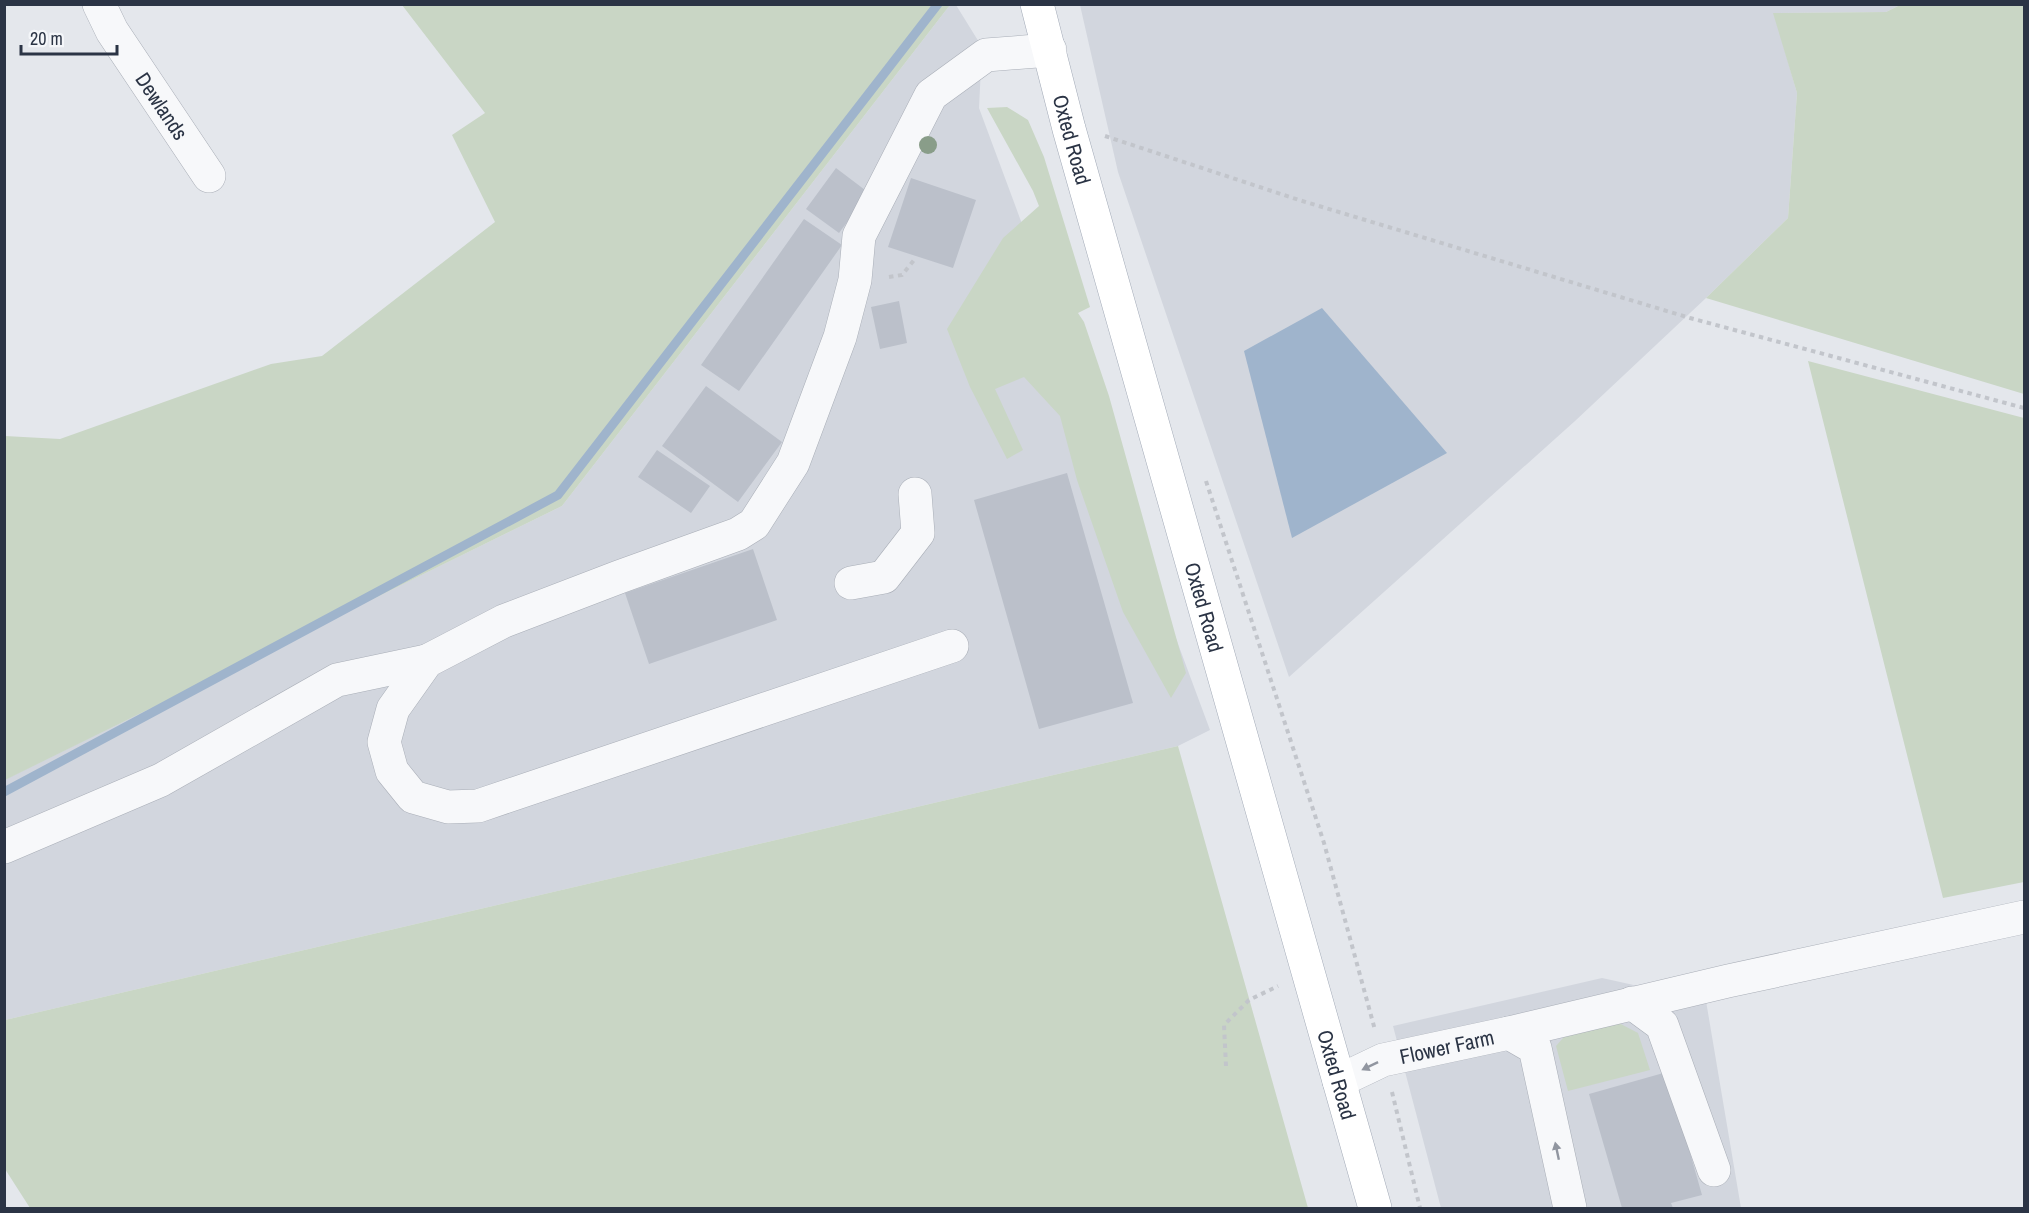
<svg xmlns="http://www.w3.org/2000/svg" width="2029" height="1213" viewBox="0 0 2029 1213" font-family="'Archivo Narrow',sans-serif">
<rect width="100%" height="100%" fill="#e4e7ec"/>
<!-- built -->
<path fill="#d2d6de" d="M 950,5 L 956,5 L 982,47 L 979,108 L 1210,730 L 1178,746 L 5,1020 L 4,780 L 562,506 Z
M 1080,5 L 1900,5 L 1886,12 L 1774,13 L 1797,93 L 1788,218 L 1706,298 L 1575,421 L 1289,677 L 1118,172 Z
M 1602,978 L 1706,1001 L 1741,1208 L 1441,1208 L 1393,1026 Z"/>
<!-- green -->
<path fill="#c9d6c5" d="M 1902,4 L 2024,5 L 2024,394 L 1706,298 L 1788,218 L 1797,93 L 1773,13 L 1886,12 Z
M 402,5 L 950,5 L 562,506 L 5,780 L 5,436 L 60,439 L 271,364 L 322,356 L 495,222 L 452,135 L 485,113 Z
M 1007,107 L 1028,120 L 1044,157 L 1090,307 L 1078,313 L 1084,322 L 1109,396 L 1186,673 L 1171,698 L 1123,612 L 1077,480 L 1060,416 L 1024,377 L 995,389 L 1023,450 L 1007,459 L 970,387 L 947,329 L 1003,238 L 1039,206 L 1033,191 L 987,108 Z
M 1808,361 L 2024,418 L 2024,882 L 1943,898 Z
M 1178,746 L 1308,1208 L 30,1208 L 5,1169 L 5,1020 Z
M 1615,1021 L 1638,1033 L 1650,1070 L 1568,1091 L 1556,1046 L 1577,1022 Z"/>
<!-- water -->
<path fill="#9fb4cc" d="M 1322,308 L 1447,453 L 1292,538 L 1244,351 Z"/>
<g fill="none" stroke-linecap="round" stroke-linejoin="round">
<!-- stream -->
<path stroke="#9fb4cc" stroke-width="9" d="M 4,792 L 558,495 L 938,4"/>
</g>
<!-- building -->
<path fill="#bbc0ca" d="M 836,168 L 869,193 L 839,233 L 806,209 Z
M 911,178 L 976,200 L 953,268 L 888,247 Z
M 804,219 L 842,245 L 739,391 L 701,365 Z
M 899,301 L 907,343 L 880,349 L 871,307 Z
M 706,386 L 782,442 L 738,502 L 662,446 Z
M 657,450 L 710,486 L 691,513 L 638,477 Z
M 1067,473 L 1133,703 L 1039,729 L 974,500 Z
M 753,549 L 777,620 L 649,664 L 625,593 Z
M 1667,1072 L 1702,1195 L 1671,1203 L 1673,1208 L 1622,1208 L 1589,1094 Z"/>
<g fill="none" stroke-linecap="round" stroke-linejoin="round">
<!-- minor casing -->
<g stroke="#a9aeb7" stroke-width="34">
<g id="minor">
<path id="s1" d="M 99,4 L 112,31 L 209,176"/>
<path d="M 851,583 L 884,577 L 918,533 L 915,494"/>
<path d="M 952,646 L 478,806 L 448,807 L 413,797 L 392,771 L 384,742 L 393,709 L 427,661 L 504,621 L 619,577 L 738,534 L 754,524 L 793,463 L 840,337 L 855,280 L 859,236 L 931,95 L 986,55 L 1050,50"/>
<path d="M 4,847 L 161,780 L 337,680 L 427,661"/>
<path d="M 1632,1003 L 1662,1025 L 1714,1170"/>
<path d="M 1509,1033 L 1728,981 L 2024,917"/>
<path id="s2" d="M 1339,1081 L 1383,1060 L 1509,1033 L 1535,1048 L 1570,1208"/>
</g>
</g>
<!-- major casing -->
<g stroke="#a3abb8" stroke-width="34">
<g id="major">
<path id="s3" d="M 1037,4 L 1069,129 L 1375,1208"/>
</g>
</g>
<!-- path -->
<path stroke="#c2c5cb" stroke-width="4" stroke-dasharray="4.5 4.5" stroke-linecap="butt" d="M 1105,136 L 1299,200 L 1690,318 L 2024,408
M 889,277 L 902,275 L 914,260
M 1206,481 L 1324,843 L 1375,1030
M 1226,1066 L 1224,1025 L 1249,1000 L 1278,986
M 1392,1092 L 1420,1208"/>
<!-- minor -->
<use href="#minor" stroke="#f7f8fa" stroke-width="33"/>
<!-- major -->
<use href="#major" stroke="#fff" stroke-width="33"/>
</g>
<!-- trees -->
<circle fill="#899d89" cx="928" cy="145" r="9"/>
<!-- one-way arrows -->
<defs><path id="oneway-solid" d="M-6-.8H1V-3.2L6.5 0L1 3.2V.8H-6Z" transform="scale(1.5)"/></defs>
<g fill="#9196a0">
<use href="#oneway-solid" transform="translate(1370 1066) rotate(154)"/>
<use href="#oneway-solid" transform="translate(1557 1151) rotate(-102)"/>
</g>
<g text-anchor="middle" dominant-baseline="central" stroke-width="4.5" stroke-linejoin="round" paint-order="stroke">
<!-- street labels -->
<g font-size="21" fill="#2b3445" stroke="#f4f6f9">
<text stroke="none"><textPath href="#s1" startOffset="120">Dewlands</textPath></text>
<text stroke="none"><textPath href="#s3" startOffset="140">Oxted Road</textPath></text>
<text stroke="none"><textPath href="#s3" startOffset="626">Oxted Road</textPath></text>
<text stroke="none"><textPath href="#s2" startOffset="114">Flower Farm</textPath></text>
<text stroke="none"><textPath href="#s3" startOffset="1112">Oxted Road</textPath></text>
</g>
</g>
<!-- border -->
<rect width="2029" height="1213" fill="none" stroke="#2b3445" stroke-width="12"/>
<!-- scale -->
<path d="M21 45v9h96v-9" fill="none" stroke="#2b3445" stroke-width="3"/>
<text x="30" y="45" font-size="18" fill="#2b3445" stroke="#f4f6f9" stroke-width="4.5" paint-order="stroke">20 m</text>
</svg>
